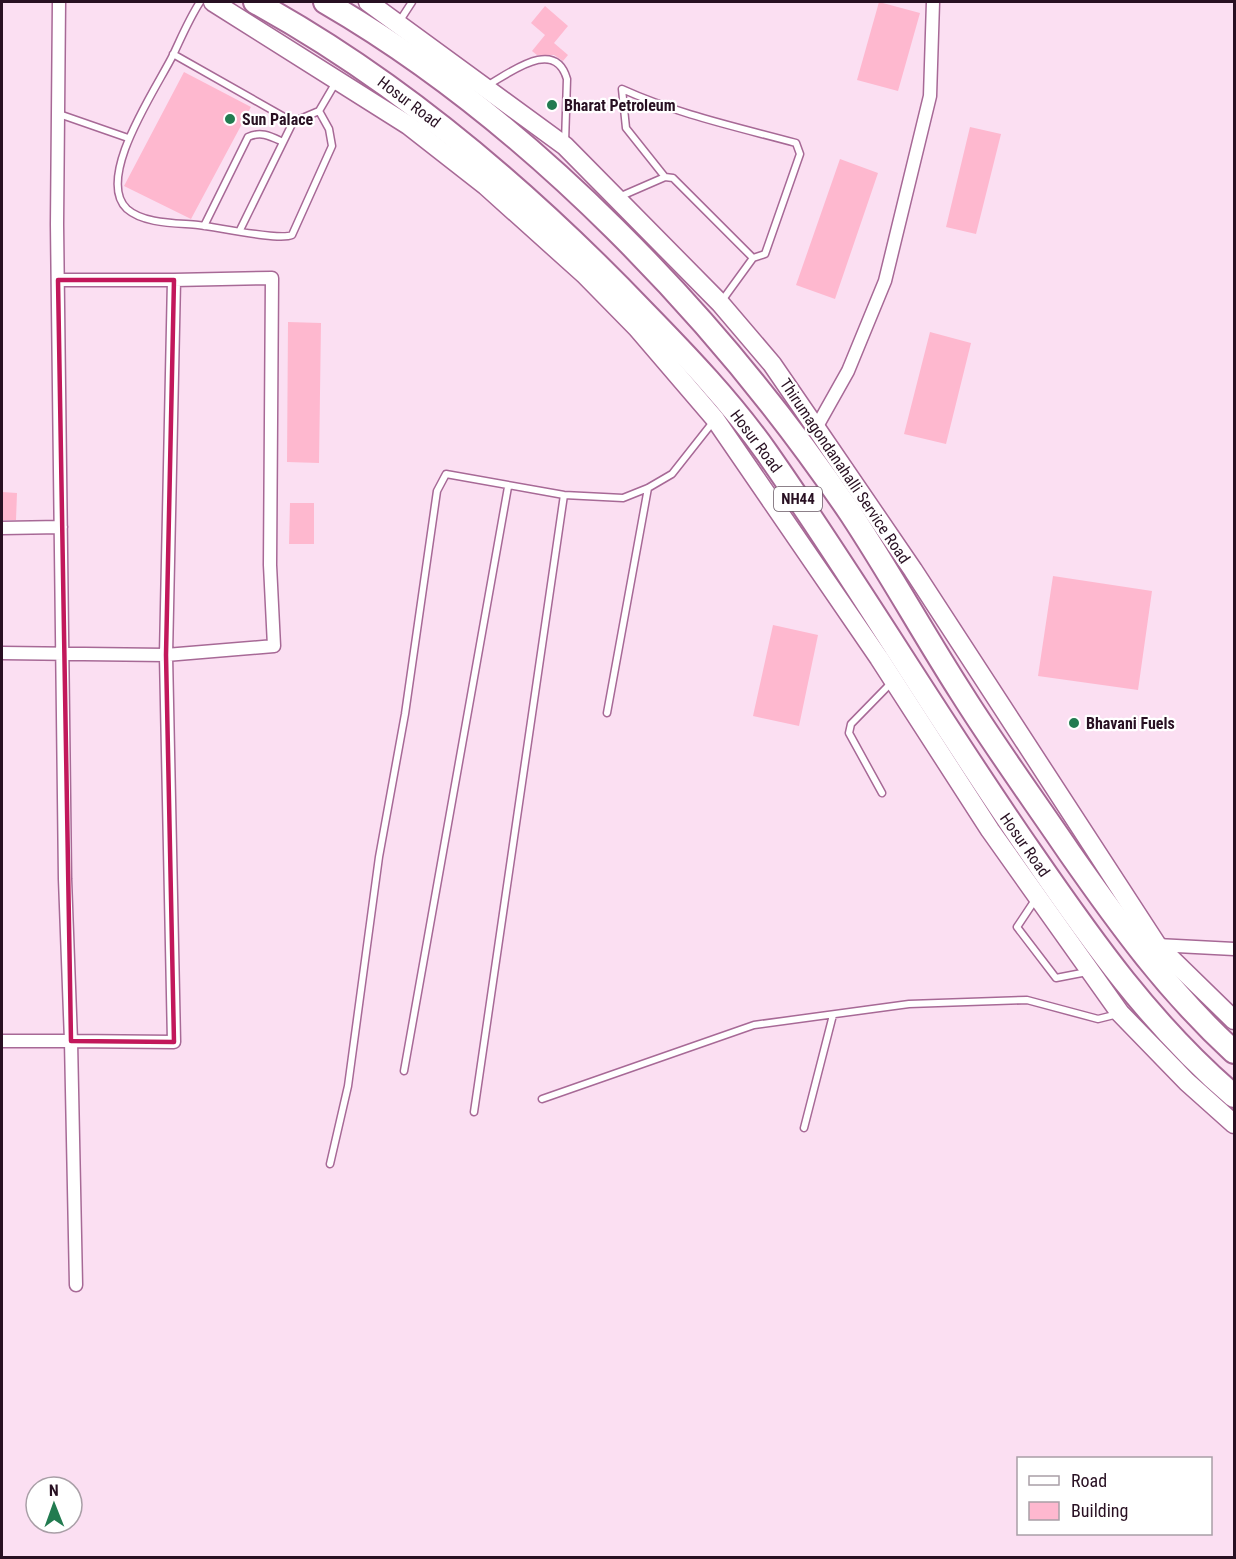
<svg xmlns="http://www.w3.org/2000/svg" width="1236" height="1559" viewBox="0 0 1236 1559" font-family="'Roboto Condensed',sans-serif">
<rect width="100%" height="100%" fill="#fbdff2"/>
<!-- building -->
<path fill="#feb8cf" d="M 879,2 L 920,13 L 898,91 L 857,80 Z
M 545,6 L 568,26 L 554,43 L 568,55 L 563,61 L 554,55 L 537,55 L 532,51 L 545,35 L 531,23 Z
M 184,72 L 251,107 L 191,219 L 124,186 Z
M 970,127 L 1001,134 L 976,234 L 946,227 Z
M 840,159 L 878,173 L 835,299 L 796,285 Z
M 288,322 L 321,323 L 319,463 L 287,462 Z
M 930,332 L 971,343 L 946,444 L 904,434 Z
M 2,492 L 17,493 L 16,520 L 2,520 Z
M 290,503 L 314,503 L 314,544 L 289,544 Z
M 1053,576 L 1152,591 L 1138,690 L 1038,676 Z
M 773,625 L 818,635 L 799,726 L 753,716 Z"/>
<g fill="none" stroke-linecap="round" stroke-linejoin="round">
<!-- lane casing -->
<g stroke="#a76996" stroke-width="9">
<path id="lane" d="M 200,2 C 189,19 182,36 173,55 C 158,86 94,178 127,209 C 144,224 177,223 198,225 C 217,227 279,241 292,235 L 332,146 L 329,129 L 319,111
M 399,22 L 412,2
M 173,54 L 293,122
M 488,85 C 510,73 555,37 567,79 L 565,143
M 59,114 L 128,138
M 665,177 L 626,128 L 622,89 C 677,114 737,127 796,143 L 800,154 L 765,254 L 753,258 L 721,302
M 619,197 L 665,177 L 673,178 L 753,258
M 204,226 L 248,137 C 261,131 270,136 283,142
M 240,230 L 293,122 L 319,111 L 336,82
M 607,713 L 648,488
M 882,793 L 849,733 L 851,724 L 893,681
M 1035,900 L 1017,927 L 1056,978 L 1087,972
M 404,1071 L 508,487
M 542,1099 L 754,1025 L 909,1004 L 1027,1000 L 1098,1019 L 1118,1014
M 474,1112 L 564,495
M 804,1128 L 833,1015
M 330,1164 L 348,1086 L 379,857 L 405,714 L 437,491 L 446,474 L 564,495 L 623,498 L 648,488 L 672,474 L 713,422"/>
</g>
<!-- street casing -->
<g stroke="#a76996" stroke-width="15">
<path id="street" d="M 816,428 L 848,371 L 885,281 L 930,96 L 933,2
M 2,528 L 61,527
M 2,653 L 166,655 L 174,280 L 58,280
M 1157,945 L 1234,949
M 2,1041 L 71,1041 L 65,879 L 57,224 L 59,2
M 76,1285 L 71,1041 L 174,1042 L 166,655 L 274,646 L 270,565 L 272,278 L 174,280"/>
</g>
<!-- secondary casing -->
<g stroke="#a76996" stroke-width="21">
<path id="secondary" d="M 213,2 L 408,125 L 486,186 L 584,274 L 637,328 L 715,419 L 879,658 L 990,830 L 1120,1013 L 1187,1082 L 1234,1124
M 368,2 L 565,146 L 720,303 L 772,364 L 816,428 L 913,570 L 1157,945 L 1234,1020"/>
</g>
<!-- highway casing -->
<g stroke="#a76996" stroke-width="26">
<path id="highway" d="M 255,2 C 401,82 529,192 644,312 C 687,356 731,402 767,453 C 858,583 939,720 1030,851 C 1092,941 1151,1025 1234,1096
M 325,2 C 530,121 719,319 851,514 C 890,573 924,635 962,694 C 996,748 1033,799 1069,852 C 1120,925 1168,991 1234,1052"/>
</g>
<!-- lane -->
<use href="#lane" stroke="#fff" stroke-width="6"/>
<!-- street -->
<use href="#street" stroke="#fff" stroke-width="12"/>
<!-- secondary -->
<use href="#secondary" stroke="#fff" stroke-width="18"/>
<!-- highway -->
<use href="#highway" stroke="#fff" stroke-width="22"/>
</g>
<!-- marked area -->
<path fill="none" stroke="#c2185b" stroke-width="4.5" stroke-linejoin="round" d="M 58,280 L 174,280 L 166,655 L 174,1042 L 71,1041 Z"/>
<!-- markers -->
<g fill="#227b50" stroke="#fff" stroke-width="2">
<circle cx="552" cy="105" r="6"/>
<circle cx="230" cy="119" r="6"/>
<circle cx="1074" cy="723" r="6"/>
</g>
<g text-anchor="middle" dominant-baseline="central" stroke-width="4.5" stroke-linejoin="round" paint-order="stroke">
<!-- shield labels -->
<rect fill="#fff" stroke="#685864" stroke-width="1.5" x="774" y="487" width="48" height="24" rx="4.5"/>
<g font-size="15" font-weight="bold" fill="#281022">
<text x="798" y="499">NH44</text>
</g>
<!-- street labels -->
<g font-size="16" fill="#281022" stroke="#fff">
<text transform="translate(409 102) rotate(37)">Hosur Road</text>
<text transform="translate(756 441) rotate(53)">Hosur Road</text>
<text transform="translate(845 471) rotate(56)">Thirumagondanahalli Service Road</text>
<text transform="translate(1025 845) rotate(55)">Hosur Road</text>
</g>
<!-- poi labels -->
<g font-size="16" font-weight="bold" fill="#281022" stroke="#fff" text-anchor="start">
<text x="564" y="105">Bharat Petroleum</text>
<text x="242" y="119">Sun Palace</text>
<text x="1086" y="723">Bhavani Fuels</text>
</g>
</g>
<!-- border -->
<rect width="1236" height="1559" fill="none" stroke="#281022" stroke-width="6"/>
<!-- legend -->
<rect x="1017" y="1457" width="195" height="78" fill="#ffffff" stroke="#a99fa7" stroke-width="1.5"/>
<rect x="1029" y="1476" width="30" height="9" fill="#ffffff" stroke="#a99fa7" stroke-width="1.5"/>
<text x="1071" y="1487" font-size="18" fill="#281022">Road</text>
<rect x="1029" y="1502" width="30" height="18" fill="#feb8cf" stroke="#a99fa7" stroke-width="1.5"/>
<text x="1071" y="1517" font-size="18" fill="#281022">Building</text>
<!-- north arrow -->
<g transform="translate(54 1505) rotate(359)"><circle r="28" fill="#ffffff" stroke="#a99fa7" stroke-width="1.5"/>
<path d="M0-4.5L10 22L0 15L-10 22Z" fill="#227b50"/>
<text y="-9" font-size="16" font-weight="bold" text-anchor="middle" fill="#281022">N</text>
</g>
</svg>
